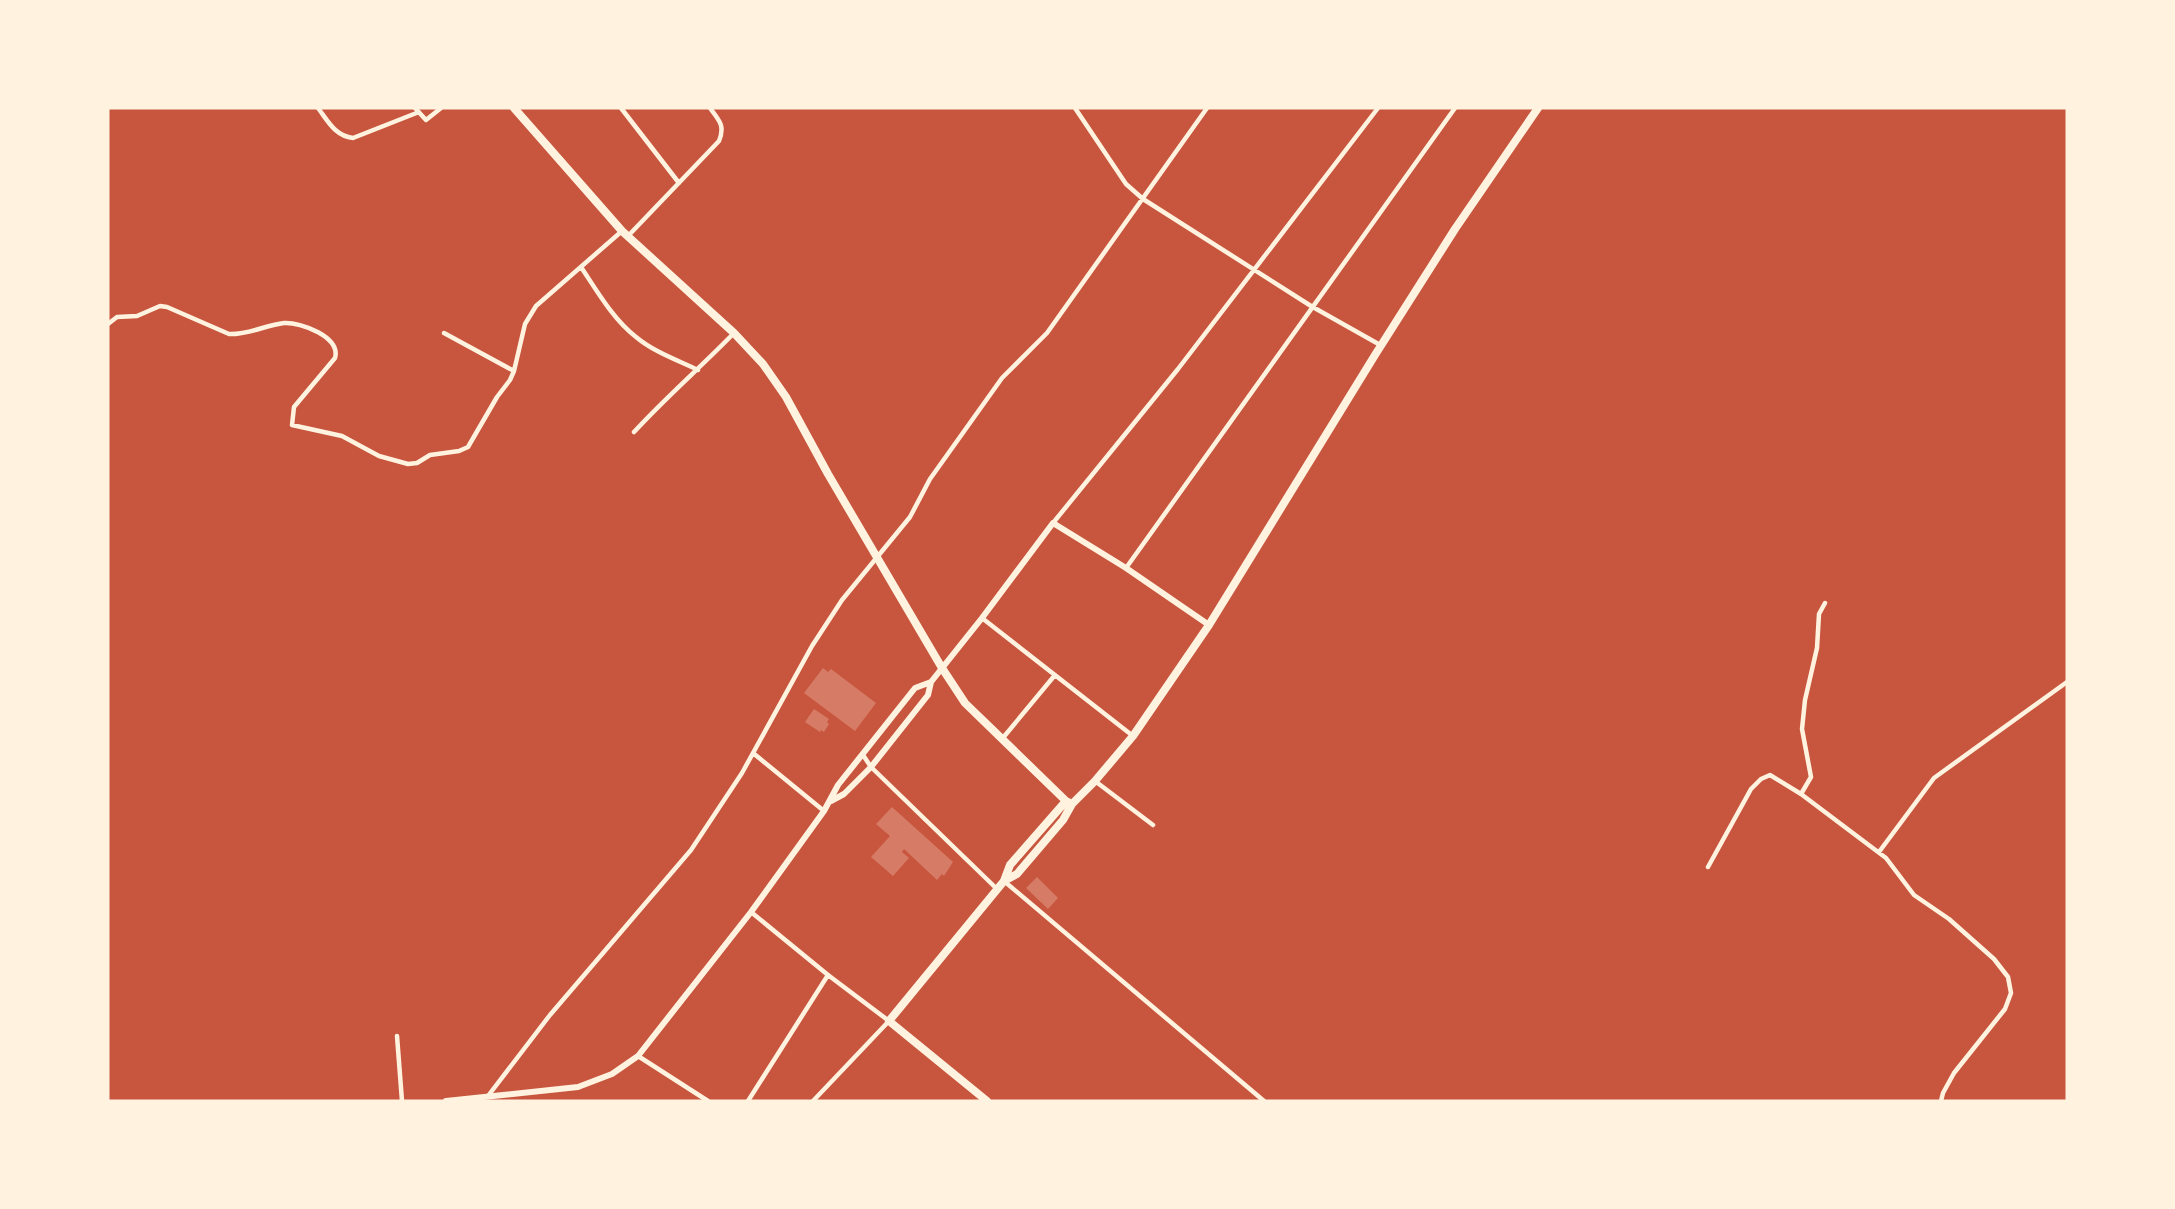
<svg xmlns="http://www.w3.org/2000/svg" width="2175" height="1209" viewBox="0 0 2175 1209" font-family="Barlow,sans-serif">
<rect width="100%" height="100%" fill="#c8553d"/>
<!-- building -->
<path fill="#d67c66" d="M 823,668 L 828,672 L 831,669 L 876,703 L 855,731 L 804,693 Z
M 814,709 L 829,719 L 827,722 L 829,724 L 824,732 L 821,730 L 820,732 L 805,722 Z
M 892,807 L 953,862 L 944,876 L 942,874 L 937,880 L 904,849 L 902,852 L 909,858 L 893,876 L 871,857 L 890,836 L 876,824 Z
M 1037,877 L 1058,898 L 1048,909 L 1026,888 Z"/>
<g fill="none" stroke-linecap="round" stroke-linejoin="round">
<!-- minor -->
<path stroke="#fff3e0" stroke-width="4.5" d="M 318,108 C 328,121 335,136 353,138 L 419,112
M 415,108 L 426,120 L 441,108
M 621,108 L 679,183
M 1075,108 L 1126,184 L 1143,199 L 1311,306 L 1382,346
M 628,236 L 719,141 C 725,126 720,121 710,108
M 581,267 C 597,291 613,319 636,337 C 654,352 677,360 698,370
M 108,324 L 117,317 L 137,316 L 160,306 L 167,307 L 229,334 C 248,335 266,325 284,323 C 301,322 341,337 335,358 L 294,407 L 292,425 L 342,436 L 379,456 L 408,464 L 417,463 L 430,455 L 459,451 L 468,447 L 497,397 L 510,380 L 514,371 L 525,324 L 536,306 L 622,231
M 444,333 L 514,371
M 634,432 C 666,397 701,367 734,333
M 1053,523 L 1178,369 L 1378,108
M 1126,568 L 1455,108
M 982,618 L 1133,736
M 1002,739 L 1055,675
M 753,753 L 824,811
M 863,755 L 871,767 L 997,889
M 1095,781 L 1153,825
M 1801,794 L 1811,777 L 1802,729 L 1805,700 L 1817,648 L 1819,614 L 1825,603
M 1879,852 L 1934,778 L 2067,682
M 1708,867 L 1751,789 L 1761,779 L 1770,775 L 1801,794 L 1886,858 L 1914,895 L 1949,919 L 1994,959 L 2008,977 L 2011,993 L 2005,1009 L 1954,1073 L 1943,1093 L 1941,1101
M 1004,881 L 1264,1101
M 751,912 L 828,975 L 889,1021 L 813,1101
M 397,1036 L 402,1101
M 638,1056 L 708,1101
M 488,1096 L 550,1015 L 691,850 L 742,773 L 812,646 L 842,600 L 910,517 L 930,479 L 1002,378 L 1047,333 L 1207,108
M 748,1101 L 828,975"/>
<!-- tertiary -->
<path stroke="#fff3e0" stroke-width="6" d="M 831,801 L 844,794 L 871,767 L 928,695 L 931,682 L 982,618 L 1053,523 L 1126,568 L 1209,625
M 446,1101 L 578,1087 L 612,1074 L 638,1056 L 751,912 L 824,811 L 838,785 L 915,688 L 931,682"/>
<!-- primary -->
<path stroke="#fff3e0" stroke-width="8" d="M 514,108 L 622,231 L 734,333 L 763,364 L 786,397 L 828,474 L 942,668 L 965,703 L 1066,801 L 1072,804
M 1004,881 L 1017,874 L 1063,820 L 1072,804 L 1095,781 L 1133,736 L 1209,625 L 1375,355 L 1455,229 L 1538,108
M 987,1101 L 889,1021 L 1004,881 L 1010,865 L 1066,801"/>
</g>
<!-- border -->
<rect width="2175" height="1209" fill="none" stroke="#fff3e0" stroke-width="219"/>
</svg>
